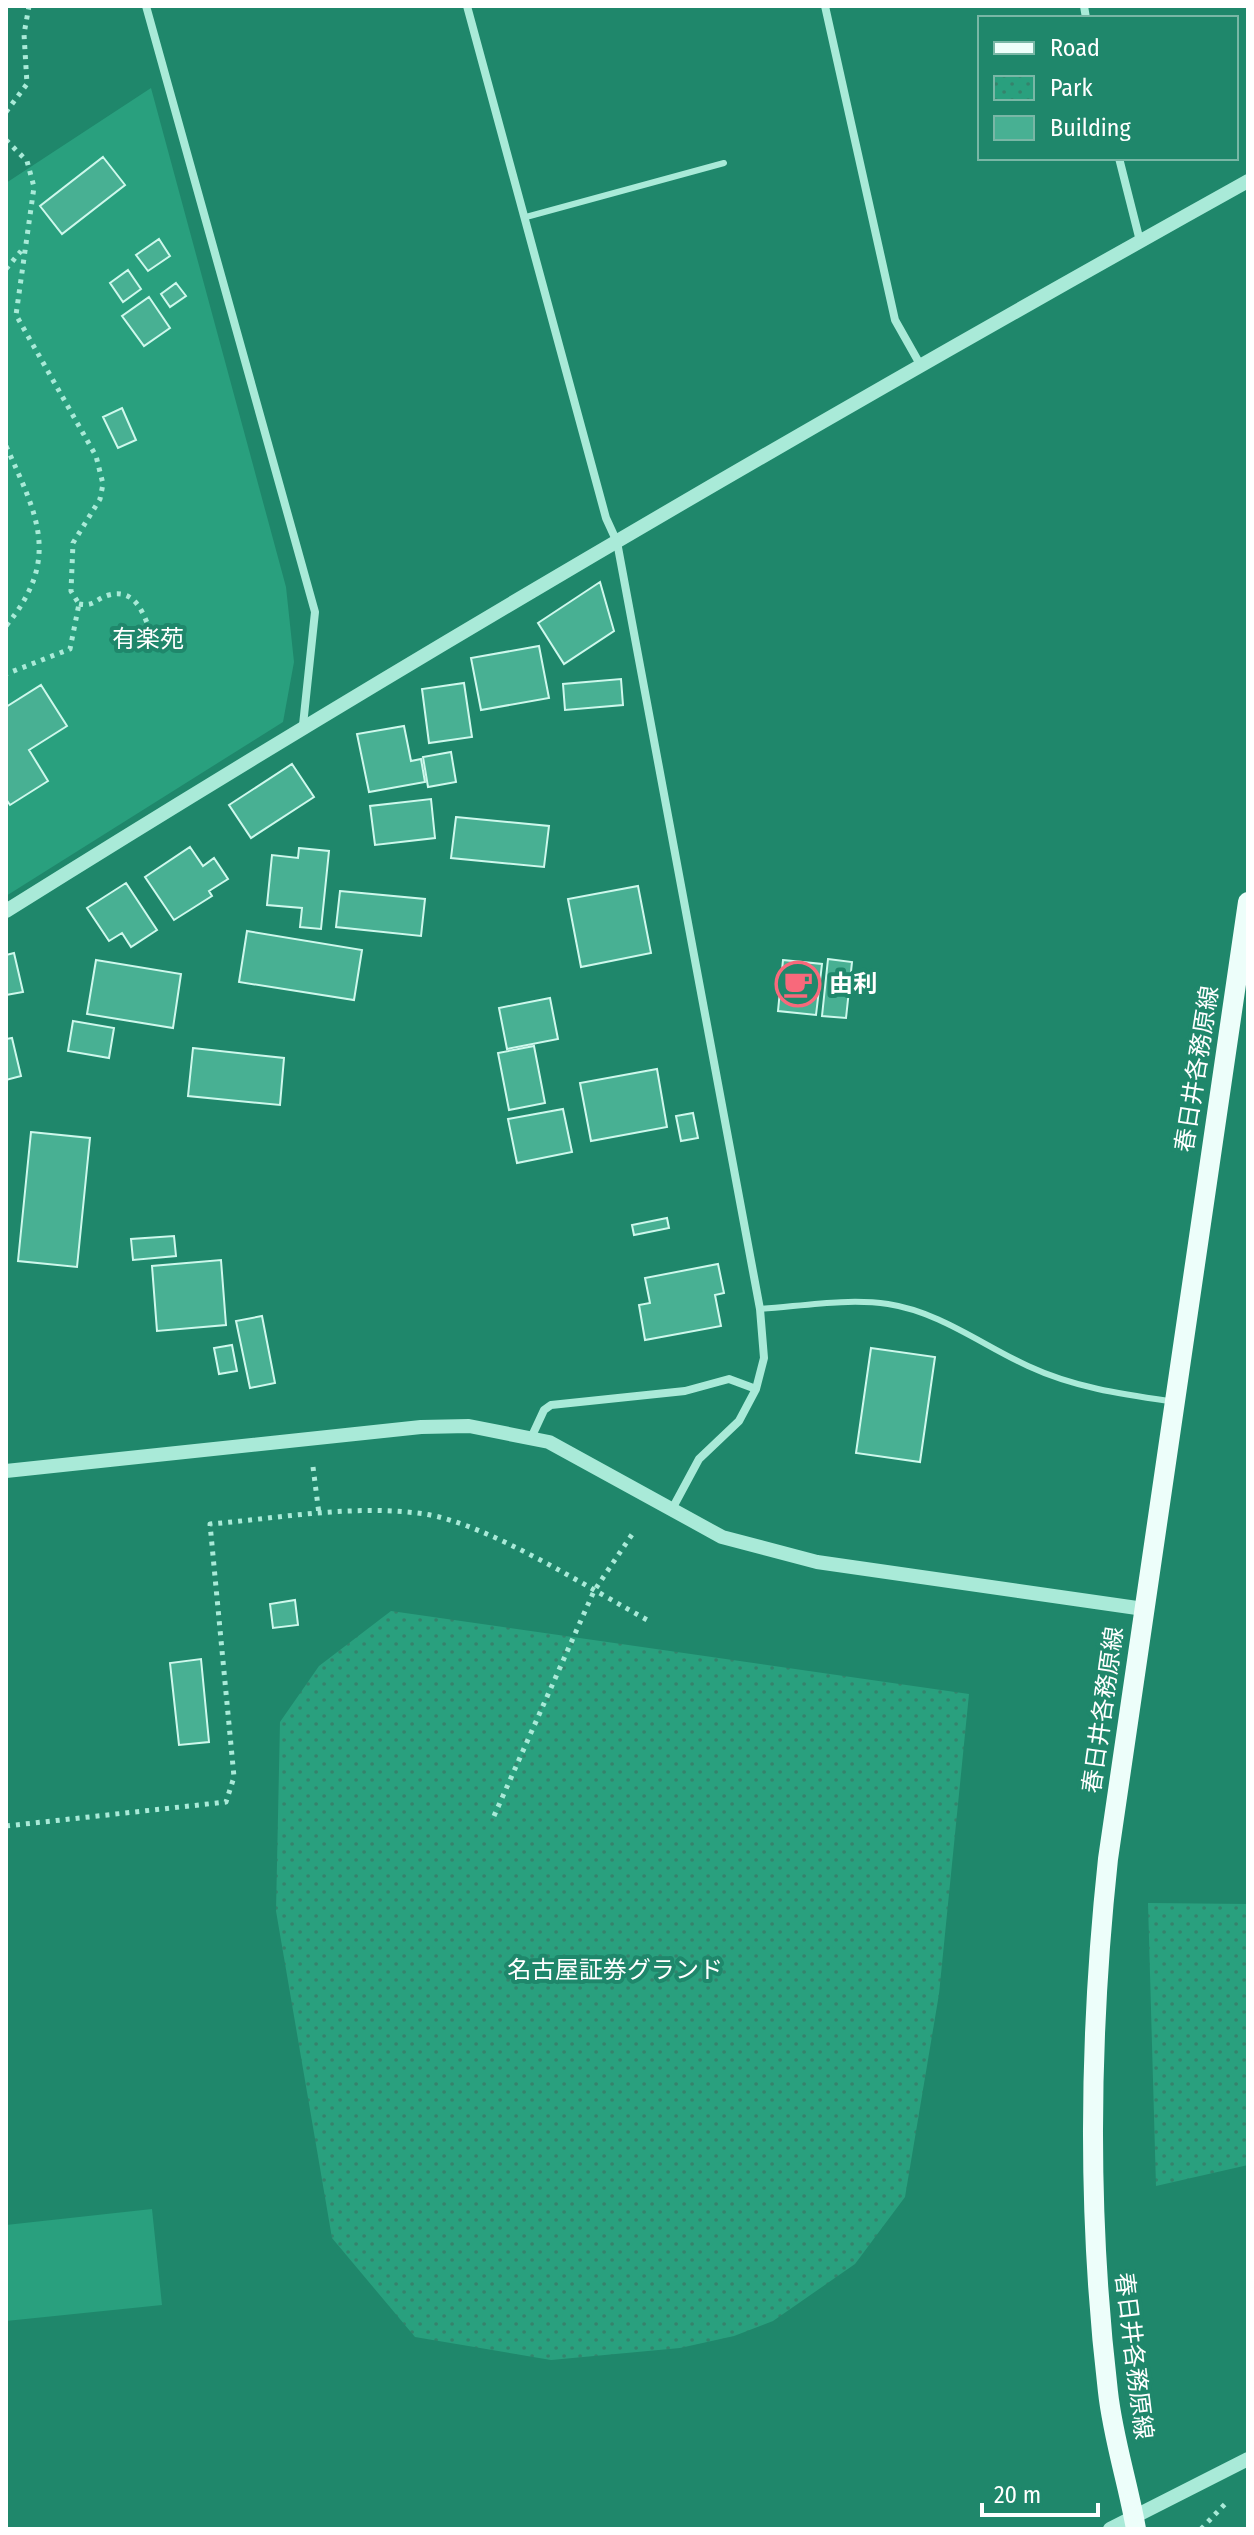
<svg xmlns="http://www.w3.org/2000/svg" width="1254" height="2535" viewBox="0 0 1254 2535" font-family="'Fira Sans Condensed','Noto Sans JP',sans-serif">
<defs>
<pattern id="park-dots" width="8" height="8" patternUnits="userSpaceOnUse" patternTransform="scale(2)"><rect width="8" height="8" fill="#29a07e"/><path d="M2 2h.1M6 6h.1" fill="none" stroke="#35836c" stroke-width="1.8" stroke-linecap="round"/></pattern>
</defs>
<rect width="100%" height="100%" fill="#1f876b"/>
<!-- park -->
<path fill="url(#park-dots)" d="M 391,1611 L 969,1694 L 939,1994 L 905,2197 L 855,2264 L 773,2321 L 734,2336 L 680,2348 L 551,2360 L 415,2337 L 332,2238 L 276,1911 L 280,1722 L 319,1666 Z
M 1148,1903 L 1248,1904 L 1248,2165 L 1156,2186 Z"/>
<!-- garden -->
<path fill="#29a07e" d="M 151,88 L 286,587 L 294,662 L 283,722 L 6,896 L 6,183 Z
M 152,2209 L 162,2305 L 6,2321 L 6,2225 Z"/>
<!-- building -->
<path fill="#48b093" stroke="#cef8ec" stroke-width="2" d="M 103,157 L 125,185 L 62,234 L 40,206 Z
M 159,239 L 170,256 L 148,271 L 136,255 Z
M 128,270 L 141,289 L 123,302 L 110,283 Z
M 176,283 L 186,296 L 170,307 L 161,294 Z
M 149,297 L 170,328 L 144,346 L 122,316 Z
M 122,408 L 136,440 L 118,448 L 103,417 Z
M 600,582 L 614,631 L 564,664 L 538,623 Z
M 539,646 L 549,698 L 481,710 L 471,658 Z
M 621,679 L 623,705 L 565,710 L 563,684 Z
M 464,683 L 472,737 L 429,743 L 422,689 Z
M 41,685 L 67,726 L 29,750 L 48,781 L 10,805 L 6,799 L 6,707 Z
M 404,726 L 411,761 L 421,759 L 425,782 L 369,792 L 357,734 Z
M 451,752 L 456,782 L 428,787 L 423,757 Z
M 292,764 L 314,797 L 251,838 L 229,805 Z
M 431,799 L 435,838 L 375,845 L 370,806 Z
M 456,817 L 549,826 L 544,867 L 451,858 Z
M 190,847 L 203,866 L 214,858 L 228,879 L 209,891 L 212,896 L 174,920 L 145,877 Z
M 299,848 L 329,851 L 321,929 L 300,927 L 302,908 L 267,905 L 272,855 L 298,858 Z
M 126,883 L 157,930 L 131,947 L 122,933 L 109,941 L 87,908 Z
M 638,886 L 651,953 L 581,967 L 568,899 Z
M 340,891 L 425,899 L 421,936 L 336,927 Z
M 247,931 L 362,950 L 354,1000 L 239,982 Z
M 14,953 L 23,992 L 6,995 L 6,955 Z
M 828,959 L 852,962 L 846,1018 L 822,1016 Z
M 96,960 L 181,974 L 173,1028 L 87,1014 Z
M 783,960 L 822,964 L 816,1015 L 778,1011 Z
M 550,998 L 558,1039 L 507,1049 L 499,1008 Z
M 73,1021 L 114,1028 L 109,1058 L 68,1051 Z
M 12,1038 L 21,1076 L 6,1080 L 6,1039 Z
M 534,1046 L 545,1103 L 509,1110 L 498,1053 Z
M 193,1048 L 284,1058 L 280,1105 L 188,1096 Z
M 657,1069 L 667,1127 L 591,1141 L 580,1083 Z
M 563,1109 L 572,1152 L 517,1163 L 508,1119 Z
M 693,1113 L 698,1138 L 681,1141 L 676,1116 Z
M 31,1132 L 90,1138 L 77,1267 L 18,1261 Z
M 667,1218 L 669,1228 L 634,1235 L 632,1225 Z
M 174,1236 L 176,1256 L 133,1260 L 131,1239 Z
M 221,1260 L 226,1325 L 157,1331 L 152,1266 Z
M 718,1264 L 724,1293 L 715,1295 L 721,1326 L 645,1340 L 639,1305 L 650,1303 L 645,1278 Z
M 262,1316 L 275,1383 L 250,1388 L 236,1321 Z
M 232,1345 L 237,1371 L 219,1374 L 214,1348 Z
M 871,1348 L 935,1357 L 920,1462 L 856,1453 Z
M 295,1600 L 298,1625 L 273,1628 L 270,1604 Z
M 201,1659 L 209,1742 L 179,1745 L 170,1663 Z"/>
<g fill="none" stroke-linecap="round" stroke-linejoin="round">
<!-- path -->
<path stroke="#a9ead8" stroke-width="5" stroke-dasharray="4 6" stroke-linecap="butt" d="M 6,112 L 27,84 L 24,34 L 29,6
M 6,140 L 27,161 L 34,187 L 16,315 L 96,456 L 103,484 L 100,499 L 73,543 L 71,591 L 79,604 L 70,649 L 6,674
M 6,269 L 21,251
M 6,446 C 38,517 61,559 6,626
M 79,604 C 94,607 95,599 109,595 C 144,586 146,632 160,651
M 313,1467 L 319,1514
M 494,1816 L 594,1591 L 635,1530
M 6,1826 L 226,1802 L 234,1777 L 210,1524 C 281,1518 354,1504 425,1514 C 491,1525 590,1589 651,1622
M 1201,2529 L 1227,2502"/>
<!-- service -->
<path stroke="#a9ead8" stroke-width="6" d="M 526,217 L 724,163
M 760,1309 C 802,1306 847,1298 888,1304 C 940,1312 982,1345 1028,1366 C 1073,1387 1120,1394 1169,1401"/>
<!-- minor -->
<path stroke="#a9ead8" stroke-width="8" d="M 146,6 L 315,612 L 303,725
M 467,6 L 606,518 L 617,542 L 760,1309 L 764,1358 L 756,1389 L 739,1421 L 699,1459 L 671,1511
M 825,6 L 895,320 L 921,366
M 1084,6 L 1086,18
M 1119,158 L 1140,241
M 531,1438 L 544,1410 L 551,1405 L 685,1391 L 729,1379 L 756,1389"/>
<!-- tertiary -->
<path stroke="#a9ead8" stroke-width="14" d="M 6,911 C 413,656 828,415 1248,181
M 6,1471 L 421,1427 L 469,1426 L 549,1442 L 722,1537 L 817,1562 L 1144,1609
M 1110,2529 L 1248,2459"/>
<!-- primary -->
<path stroke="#edfefa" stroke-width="20" d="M 1136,2529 C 1128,2483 1113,2438 1108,2392 C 1087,2215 1089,2036 1108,1859 L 1248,902"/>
</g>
<!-- icons -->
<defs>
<g id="cafe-ring" transform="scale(2.3)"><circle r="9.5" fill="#1f876b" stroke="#f8697b" stroke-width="1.5"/><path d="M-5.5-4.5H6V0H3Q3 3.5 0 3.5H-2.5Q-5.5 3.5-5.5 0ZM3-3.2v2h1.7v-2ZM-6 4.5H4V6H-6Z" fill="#f8697b"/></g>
</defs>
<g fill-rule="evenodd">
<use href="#cafe-ring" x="798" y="984"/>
</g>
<g text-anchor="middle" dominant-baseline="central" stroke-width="8" stroke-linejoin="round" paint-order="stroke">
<!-- park labels -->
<g font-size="24" fill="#fff" stroke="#1f876b">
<text x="148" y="639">有楽苑</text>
<text x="615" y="1970">名古屋証券グランド</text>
</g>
<!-- poi labels -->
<g font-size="24" font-weight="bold" fill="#fff" stroke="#1f876b" text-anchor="start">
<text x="829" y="984">由利</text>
</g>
<!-- street labels -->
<g font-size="24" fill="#fff" stroke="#1f876b">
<text transform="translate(1197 1069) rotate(-81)">春日井各務原線</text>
<text transform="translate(1103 1710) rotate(-82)">春日井各務原線</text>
<text transform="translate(1134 2356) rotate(83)">春日井各務原線</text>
</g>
</g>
<!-- border -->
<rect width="1254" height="2535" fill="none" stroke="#ffffff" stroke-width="16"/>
<!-- legend -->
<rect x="978" y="16" width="260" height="144" fill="#1f876b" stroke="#79b7a6" stroke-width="2"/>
<rect x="994" y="42" width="40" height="12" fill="#edfefa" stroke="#79b7a6" stroke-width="2"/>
<text x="1050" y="56" font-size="24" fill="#ffffff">Road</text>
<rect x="994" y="76" width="40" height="24" fill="url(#park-dots)" stroke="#79b7a6" stroke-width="2"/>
<text x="1050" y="96" font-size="24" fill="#ffffff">Park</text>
<rect x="994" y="116" width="40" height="24" fill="#48b093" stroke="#79b7a6" stroke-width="2"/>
<text x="1050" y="136" font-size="24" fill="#ffffff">Building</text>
<!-- scale -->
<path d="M982 2503v12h116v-12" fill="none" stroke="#ffffff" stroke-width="4"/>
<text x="994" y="2503" font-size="24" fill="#ffffff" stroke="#1f876b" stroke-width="6" paint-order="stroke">20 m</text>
</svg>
